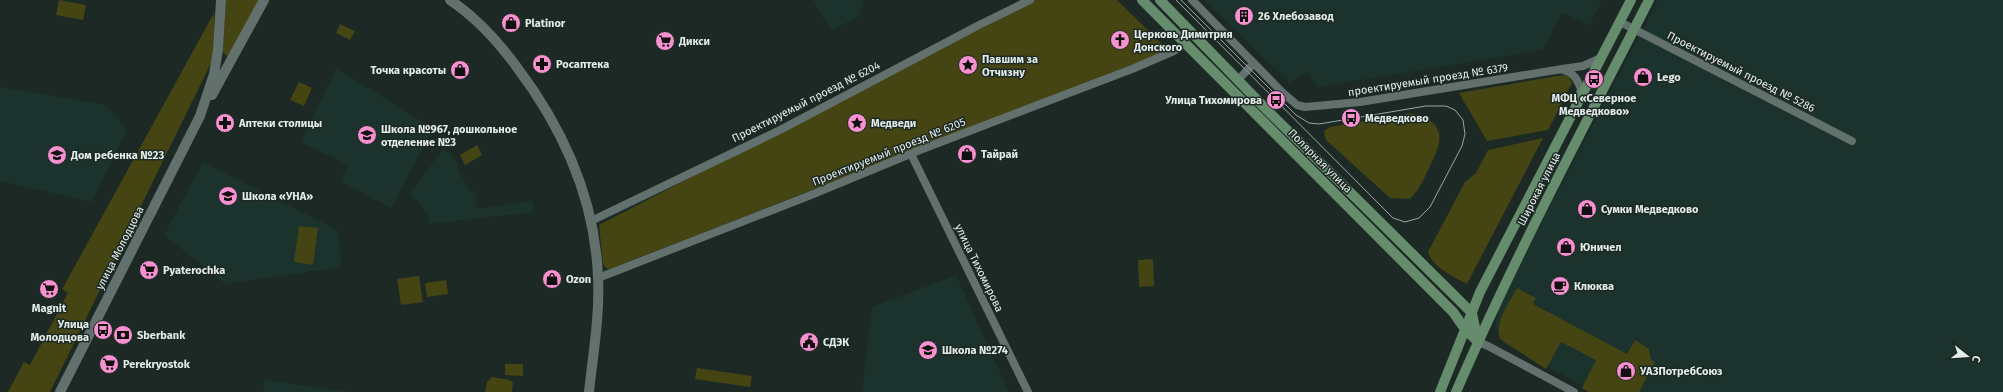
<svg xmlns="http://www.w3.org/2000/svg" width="2003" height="392" viewBox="0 0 2003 392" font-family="'Fira Sans',sans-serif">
<rect width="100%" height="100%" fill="#1c2925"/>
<!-- built -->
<path fill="#1c322c" d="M 813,0 L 864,0 L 859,16 L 831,31 Z
M 1204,0 L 1602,0 L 1589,26 L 1562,12 L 1543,50 L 1318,87 L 1308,71 L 1290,83 Z
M 1658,0 L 2003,0 L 2003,392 L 1595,392 L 1504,344 L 1495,325 L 1498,311 L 1535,235 Z
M 337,68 L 433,129 L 391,208 L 340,181 L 348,165 L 300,142 Z
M 0,87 L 106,105 L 127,130 L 92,202 L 0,181 Z
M 443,149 L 450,154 L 458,165 L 457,169 L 471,191 L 476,192 L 477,209 L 533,201 L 534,212 L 429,224 L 428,214 L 410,193 Z
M 203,162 L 338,230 L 342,267 L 225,284 L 164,235 Z
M 956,275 L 1009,392 L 862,392 L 872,307 Z
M 264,380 L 349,392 L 263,392 Z"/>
<!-- green -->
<path fill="#454513" d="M 59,0 L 86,5 L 83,20 L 56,15 Z
M 226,0 L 261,0 L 228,57 L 223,52 Z
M 1033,0 L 1117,0 L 1164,46 L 1164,52 L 610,269 L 606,268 L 603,264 L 599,225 Z
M 214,13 L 214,54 L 211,63 L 50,392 L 8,392 L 24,362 L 30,365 L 68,293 L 62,289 L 65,284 Z
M 340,24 L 355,31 L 350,40 L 336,33 Z
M 1563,75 L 1569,77 L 1572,83 L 1548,130 L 1487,141 L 1459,93 Z
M 299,82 L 312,88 L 304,106 L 290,100 Z
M 1410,113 C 1447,122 1444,139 1429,168 C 1424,179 1419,190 1410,199 L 1390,198 L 1326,140 L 1324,131 L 1330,127 Z
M 1543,138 L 1467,284 C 1454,277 1433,268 1428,252 L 1465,182 L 1476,173 L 1488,150 Z
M 477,145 L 482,155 L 465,165 L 460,155 Z
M 299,226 L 318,228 L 313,265 L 294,262 Z
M 1153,259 L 1154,286 L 1139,287 L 1138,260 Z
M 419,276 L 423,302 L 401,305 L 397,279 Z
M 446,280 L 448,294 L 427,297 L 425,283 Z
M 1517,288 L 1536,298 L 1533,304 L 1627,354 L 1635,340 L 1649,349 L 1651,360 L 1655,362 L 1639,392 L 1589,392 L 1582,388 L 1596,360 L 1561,342 L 1546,369 L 1500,339 C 1494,322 1509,303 1517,288 Z
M 505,364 L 523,364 L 523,376 L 505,375 Z
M 697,368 L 752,376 L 750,387 L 695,379 Z
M 492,377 L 510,380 L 513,383 L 512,392 L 485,392 L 487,382 Z"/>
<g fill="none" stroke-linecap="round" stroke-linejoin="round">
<!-- minor -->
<path stroke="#62716d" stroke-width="8" d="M 1192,0 L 1282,92 L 1297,105 L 1305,107 L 1360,102 L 1562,69 L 1583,66 L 1601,58
M 1620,22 L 1852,141
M 1563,70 C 1574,73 1577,79 1581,89 L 1579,97
M 1238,80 L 1254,63
M 911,154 L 1028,392
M 591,221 L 780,130 L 979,25 L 1030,0
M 598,278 L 811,195 L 920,150 L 1132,69 L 1174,51 L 1186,43
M 1478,342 L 1488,346 L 1574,392"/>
<!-- tertiary -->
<path stroke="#62716d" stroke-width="10" d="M 450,0 C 477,18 497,40 516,66 C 563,128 595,198 598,277 C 600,315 593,354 589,392
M 212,95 L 264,0
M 60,392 L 200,116 L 214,74 L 218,50 L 221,0"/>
<!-- secondary -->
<path stroke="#658c6c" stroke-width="10" d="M 1142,0 L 1453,312 L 1465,329 L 1478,342
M 1160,0 L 1265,108 L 1472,313 L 1478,342
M 1440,392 L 1480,292 L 1631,0
M 1456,392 C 1514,258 1583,129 1649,0"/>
<!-- tram -->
<path stroke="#9aa5a1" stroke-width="1" d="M 1176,0 L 1393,218 L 1405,222 L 1419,218 L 1430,207 L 1462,146 L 1465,134 L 1463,120 L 1455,110 L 1446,106 L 1426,106 L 1319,124 L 1309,123 L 1296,115 L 1181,0"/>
</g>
<!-- icons -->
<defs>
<g id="building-disc" transform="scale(1)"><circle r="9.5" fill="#f790ce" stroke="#1c2925"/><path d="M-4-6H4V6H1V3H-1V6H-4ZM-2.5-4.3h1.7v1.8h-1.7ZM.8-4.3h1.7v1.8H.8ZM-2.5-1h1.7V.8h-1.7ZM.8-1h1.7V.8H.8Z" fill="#111"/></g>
<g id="shop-disc" transform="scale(1)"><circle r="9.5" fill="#f790ce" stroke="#1c2925"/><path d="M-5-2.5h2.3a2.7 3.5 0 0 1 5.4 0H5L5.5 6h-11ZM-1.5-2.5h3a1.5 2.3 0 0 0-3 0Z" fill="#111"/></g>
<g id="church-disc" transform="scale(1)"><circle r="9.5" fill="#f790ce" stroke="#1c2925"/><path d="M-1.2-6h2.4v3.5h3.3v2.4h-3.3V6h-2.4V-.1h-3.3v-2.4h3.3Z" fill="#111"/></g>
<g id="supermarket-disc" transform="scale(1)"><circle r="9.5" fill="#f790ce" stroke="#1c2925"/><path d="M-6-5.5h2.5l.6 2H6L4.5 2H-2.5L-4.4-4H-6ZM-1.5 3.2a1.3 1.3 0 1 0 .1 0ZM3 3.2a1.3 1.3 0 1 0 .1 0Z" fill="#111"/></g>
<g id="pharmacy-disc" transform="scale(1)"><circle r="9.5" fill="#f790ce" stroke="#1c2925"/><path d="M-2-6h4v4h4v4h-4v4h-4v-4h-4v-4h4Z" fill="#111"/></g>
<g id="sight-disc" transform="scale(1)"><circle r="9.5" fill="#f790ce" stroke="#1c2925"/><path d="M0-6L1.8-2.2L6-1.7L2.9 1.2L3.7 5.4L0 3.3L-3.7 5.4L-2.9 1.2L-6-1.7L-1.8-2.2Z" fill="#111"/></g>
<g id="bus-disc" transform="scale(1)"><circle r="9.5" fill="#f790ce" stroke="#1c2925"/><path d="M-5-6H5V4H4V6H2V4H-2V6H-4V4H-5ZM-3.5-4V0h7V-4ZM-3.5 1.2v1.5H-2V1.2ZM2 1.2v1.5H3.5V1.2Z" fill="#111"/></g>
<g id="school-disc" transform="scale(1)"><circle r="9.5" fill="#f790ce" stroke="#1c2925"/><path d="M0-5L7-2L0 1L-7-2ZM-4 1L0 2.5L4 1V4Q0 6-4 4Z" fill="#111"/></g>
<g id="cafe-disc" transform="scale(1)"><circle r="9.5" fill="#f790ce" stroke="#1c2925"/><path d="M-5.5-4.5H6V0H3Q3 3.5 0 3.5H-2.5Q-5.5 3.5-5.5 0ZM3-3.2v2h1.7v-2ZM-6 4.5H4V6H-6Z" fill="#111"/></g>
<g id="bank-disc" transform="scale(1)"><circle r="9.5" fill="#f790ce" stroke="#1c2925"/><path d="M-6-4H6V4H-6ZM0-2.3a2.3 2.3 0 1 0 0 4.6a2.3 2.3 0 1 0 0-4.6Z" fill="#111"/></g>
<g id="civic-disc" transform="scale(1)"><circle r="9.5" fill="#f790ce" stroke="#1c2925"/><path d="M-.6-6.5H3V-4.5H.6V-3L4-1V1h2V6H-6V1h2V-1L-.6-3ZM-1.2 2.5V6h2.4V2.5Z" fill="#111"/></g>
</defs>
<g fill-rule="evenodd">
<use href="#building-disc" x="1244" y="16"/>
<use href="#shop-disc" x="511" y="23"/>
<use href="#church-disc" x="1120" y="40"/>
<use href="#supermarket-disc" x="665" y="41"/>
<use href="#pharmacy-disc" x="542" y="64"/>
<use href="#sight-disc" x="968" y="65"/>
<use href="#shop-disc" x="460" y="70"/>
<use href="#shop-disc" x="1643" y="77"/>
<use href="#bus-disc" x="1594" y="79"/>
<use href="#bus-disc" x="1276" y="100"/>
<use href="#bus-disc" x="1351" y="118"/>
<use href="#pharmacy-disc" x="225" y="123"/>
<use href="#sight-disc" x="857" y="123"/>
<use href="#school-disc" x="367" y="135"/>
<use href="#shop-disc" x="967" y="154"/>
<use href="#school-disc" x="57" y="155"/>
<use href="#school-disc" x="228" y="196"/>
<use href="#shop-disc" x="1587" y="209"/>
<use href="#shop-disc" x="1566" y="247"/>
<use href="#supermarket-disc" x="149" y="270"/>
<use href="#shop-disc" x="552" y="279"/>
<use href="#cafe-disc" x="1560" y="286"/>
<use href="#supermarket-disc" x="49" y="289"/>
<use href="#bus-disc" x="103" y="330"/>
<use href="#bank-disc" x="123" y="335"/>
<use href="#civic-disc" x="809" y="342"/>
<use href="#school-disc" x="928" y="350"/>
<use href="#supermarket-disc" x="109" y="364"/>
<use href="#shop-disc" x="1626" y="371"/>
</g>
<g text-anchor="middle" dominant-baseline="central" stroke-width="3" stroke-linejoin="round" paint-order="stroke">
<!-- poi labels -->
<g font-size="11" font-weight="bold" fill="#e3ece9" stroke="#1c2925" text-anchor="start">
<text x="1258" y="16">26 Хлебозавод</text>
<text x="525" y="23">Platinor</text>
<text x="1134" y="34">Церковь Димитрия<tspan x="1134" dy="13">Донского</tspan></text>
<text x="679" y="41">Дикси</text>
<text x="982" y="59">Павшим за<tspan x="982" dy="13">Отчизну</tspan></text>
<text x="556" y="64">Росаптека</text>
<text x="446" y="70" text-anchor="end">Точка красоты</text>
<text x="1657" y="77">Lego</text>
<text x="1594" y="98" text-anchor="middle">МФЦ «Северное<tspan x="1594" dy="13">Медведково»</tspan></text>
<text x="1262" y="100" text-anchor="end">Улица Тихомирова</text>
<text x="1365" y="118">Медведково</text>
<text x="239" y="123">Аптеки столицы</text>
<text x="871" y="123">Медведи</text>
<text x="381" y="129">Школа №967, дошкольное<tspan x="381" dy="13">отделение №3</tspan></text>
<text x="981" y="154">Тайрай</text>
<text x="71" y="155">Дом ребенка №23</text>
<text x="242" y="196">Школа «УНА»</text>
<text x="1601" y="209">Сумки Медведково</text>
<text x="1580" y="247">Юничел</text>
<text x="163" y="270">Pyaterochka</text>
<text x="566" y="279">Ozon</text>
<text x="1574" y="286">Клюква</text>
<text x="49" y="308" text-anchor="middle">Magnit</text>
<text x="89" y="324" text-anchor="end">Улица<tspan x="89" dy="13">Молодцова</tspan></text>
<text x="137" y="335">Sberbank</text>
<text x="823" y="342">СДЭК</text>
<text x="942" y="350">Школа №274</text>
<text x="123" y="364">Perekryostok</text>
<text x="1640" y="371">УАЗПотребСоюз</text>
</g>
<!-- street labels -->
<g font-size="11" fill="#e3ece9" stroke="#1c2925">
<text transform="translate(1741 72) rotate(27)">Проектируемый проезд № 5286</text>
<text transform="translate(1428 80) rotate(-9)">проектируемый проезд № 6379</text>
<text transform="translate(806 102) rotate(-27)">Проектируемый проезд № 6204</text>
<text transform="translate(889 152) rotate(-22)">Проектируемый проезд № 6205</text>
<text transform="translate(1320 161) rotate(45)">Полярная улица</text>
<text transform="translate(1539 189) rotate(-63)">Широкая улица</text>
<text transform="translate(120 248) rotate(-63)">улица Молодцова</text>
<text transform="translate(979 268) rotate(64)">улица Тихомирова</text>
</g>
</g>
<!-- north arrow -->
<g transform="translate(1967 356) rotate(107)" stroke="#1c2925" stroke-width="3" paint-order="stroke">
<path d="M0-3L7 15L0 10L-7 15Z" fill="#e3ece9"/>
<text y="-6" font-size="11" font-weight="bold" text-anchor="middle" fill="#e3ece9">С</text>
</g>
</svg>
